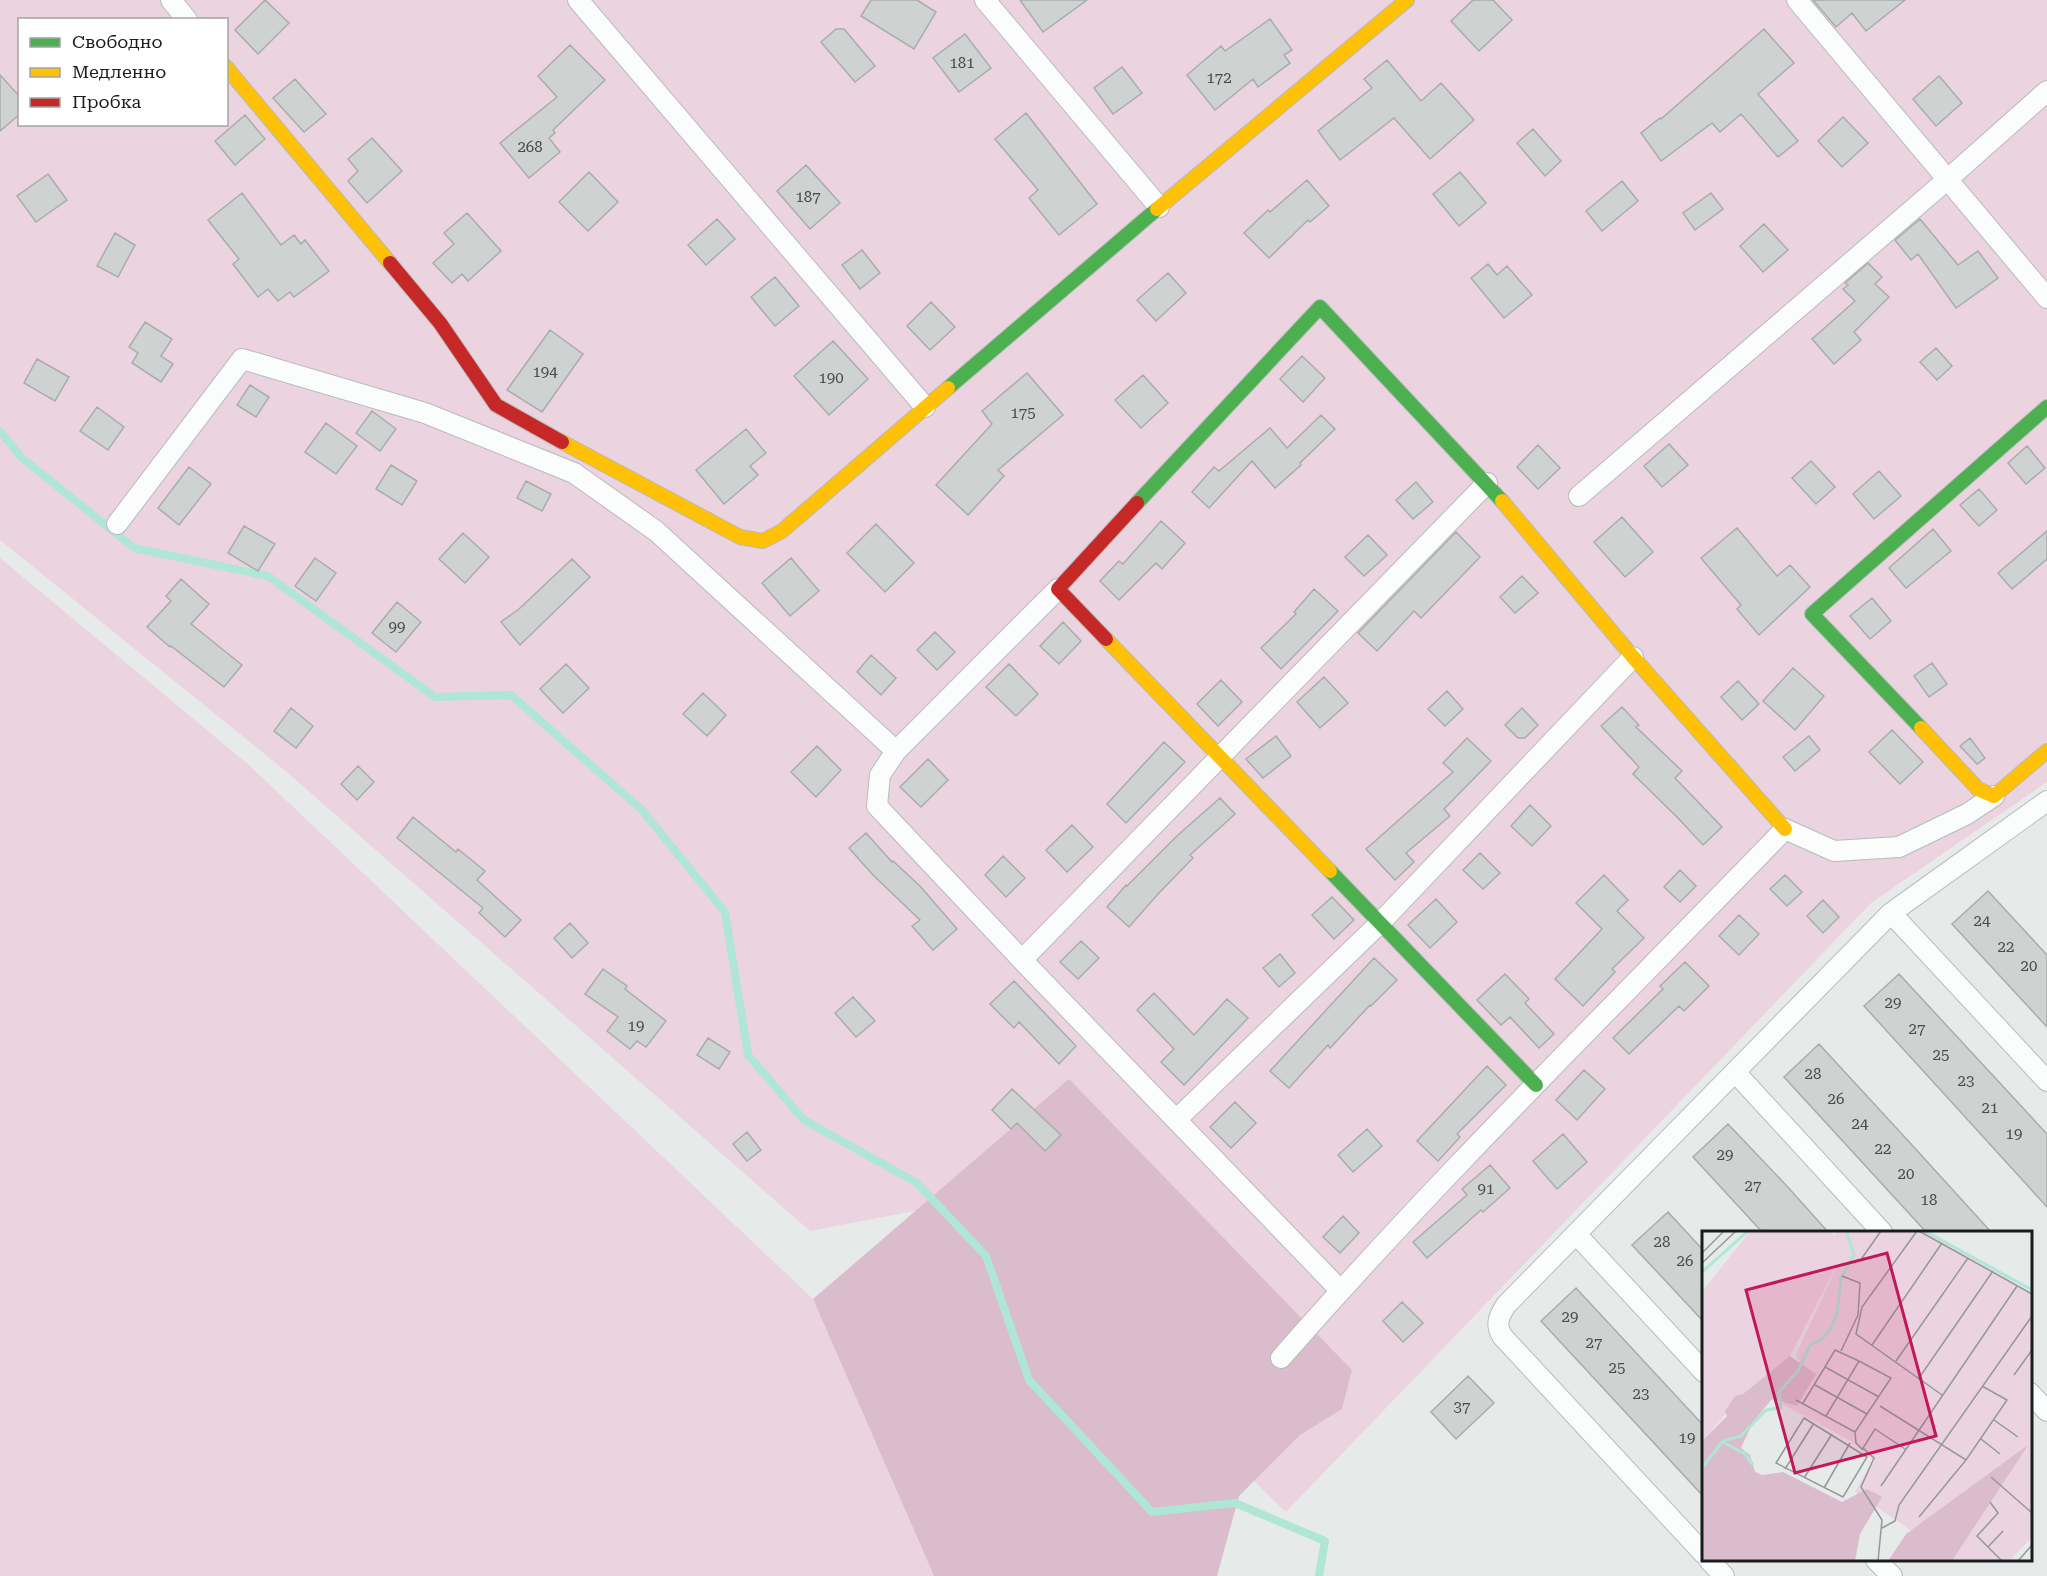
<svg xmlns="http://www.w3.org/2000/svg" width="2047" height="1576" viewBox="0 0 2047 1576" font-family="'Roboto Serif',serif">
<rect width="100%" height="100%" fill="#e6ebea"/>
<!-- green -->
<path fill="#ebd3df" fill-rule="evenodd" d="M 0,0 L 2047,0 L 2047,782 L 1871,903 L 1286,1512 L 966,1201 L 810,1231 L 288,773 L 0,540 ZM 20,20 L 226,20 L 226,124 L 20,124 Z
M 0,558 L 250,766 L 813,1299 L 934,1576 L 0,1576 Z"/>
<!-- forest -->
<path fill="#dabccc" d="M 1069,1079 L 1352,1370 L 1342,1409 L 1300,1435 L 1239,1496 L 1217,1576 L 934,1576 L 813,1299 Z"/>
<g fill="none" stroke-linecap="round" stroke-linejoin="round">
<!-- stream -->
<path stroke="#afe6d5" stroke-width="8" d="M 0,431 L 21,457 L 134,548 L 268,576 L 435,697 L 511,695 L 641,809 L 725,912 L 748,1055 L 804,1120 L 917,1183 L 986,1256 L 1029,1380 L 1152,1512 L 1235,1503 L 1325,1541 L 1319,1576"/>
</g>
<!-- building -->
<path fill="#ced2d1" stroke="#a8adac" stroke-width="1.5" d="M 265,0 L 289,23 L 258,54 L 235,30 Z
M 871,0 L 917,0 L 936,12 L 914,49 L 861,16 Z
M 1020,0 L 1087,0 L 1043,32 Z
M 1473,0 L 1493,0 L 1512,20 L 1479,51 L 1451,21 Z
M 1813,0 L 1905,0 L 1866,31 L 1852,13 L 1836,27 Z
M 1270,19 L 1292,50 L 1284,55 L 1290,63 L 1258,87 L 1253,79 L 1215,110 L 1187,75 L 1221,46 L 1225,51 Z
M 836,29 L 844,29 L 875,66 L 855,82 L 821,42 Z
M 1764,29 L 1794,63 L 1758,94 L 1798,141 L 1778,157 L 1741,114 L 1720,132 L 1712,123 L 1661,161 L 1641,133 L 1660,118 L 1661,119 Z
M 965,34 L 991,68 L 959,92 L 933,58 Z
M 570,45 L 605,80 L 553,130 L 555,133 L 549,138 L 560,152 L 529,178 L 500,143 L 557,97 L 538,76 Z
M 1387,60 L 1421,101 L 1441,83 L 1474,120 L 1430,159 L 1394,118 L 1340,160 L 1318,131 L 1372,88 L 1364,79 Z
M 1122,67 L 1142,93 L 1113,114 L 1094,88 Z
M 0,75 L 20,97 L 20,114 L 0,131 Z
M 1939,76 L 1962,103 L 1936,126 L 1913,99 Z
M 295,79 L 326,114 L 304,132 L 273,98 Z
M 1026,113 L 1097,204 L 1059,235 L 1029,198 L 1038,190 L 995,139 Z
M 245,115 L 265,139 L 235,165 L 215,141 Z
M 1843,117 L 1868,143 L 1842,167 L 1818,141 Z
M 1533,129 L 1561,161 L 1545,176 L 1517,143 Z
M 372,138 L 402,171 L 367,203 L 348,181 L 358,171 L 348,159 Z
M 806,165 L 840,203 L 810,229 L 777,191 Z
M 589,172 L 618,202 L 588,231 L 559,202 Z
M 1460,172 L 1486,203 L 1459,226 L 1433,194 Z
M 48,174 L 67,200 L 36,222 L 17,196 Z
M 1307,180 L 1329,206 L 1310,222 L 1308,220 L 1269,258 L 1244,233 L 1268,210 L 1270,212 Z
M 1622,181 L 1638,201 L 1602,231 L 1586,211 Z
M 242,193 L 281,245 L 294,235 L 301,244 L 305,240 L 329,271 L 294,297 L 290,292 L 278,301 L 268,289 L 258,297 L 233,264 L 239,259 L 208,220 Z
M 1711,193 L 1723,209 L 1695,230 L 1683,213 Z
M 467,213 L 501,251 L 468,281 L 462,274 L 452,283 L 433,263 L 454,244 L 444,233 Z
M 717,219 L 735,239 L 706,265 L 688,245 Z
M 1920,219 L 1958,265 L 1978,251 L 1998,278 L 1956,308 L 1918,254 L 1911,260 L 1895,240 Z
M 1764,224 L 1788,250 L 1763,272 L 1740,246 Z
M 115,233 L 135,245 L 118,277 L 97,266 Z
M 862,250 L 880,273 L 860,289 L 842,265 Z
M 1868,263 L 1882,277 L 1875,284 L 1889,297 L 1854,332 L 1861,340 L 1834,364 L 1812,339 L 1855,301 L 1843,289 L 1848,285 L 1845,283 Z
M 1488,264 L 1497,275 L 1507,266 L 1532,295 L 1504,318 L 1471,278 Z
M 1168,273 L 1186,293 L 1156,321 L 1137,300 Z
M 775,277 L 799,306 L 775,326 L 751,297 Z
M 931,302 L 955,327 L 930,350 L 907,326 Z
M 145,322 L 172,339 L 161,356 L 173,364 L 161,382 L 132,363 L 138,353 L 129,347 Z
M 550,330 L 583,354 L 542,412 L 507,390 Z
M 833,341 L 868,379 L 829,415 L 794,376 Z
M 1936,348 L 1952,366 L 1937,380 L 1920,362 Z
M 1302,356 L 1325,378 L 1303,402 L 1280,379 Z
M 37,359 L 69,377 L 55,401 L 24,383 Z
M 1027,373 L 1063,415 L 998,470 L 1004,476 L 968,515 L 936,485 L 992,424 L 982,411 Z
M 1143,375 L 1168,403 L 1141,428 L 1115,400 Z
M 250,385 L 269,397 L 256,417 L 237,405 Z
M 97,407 L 124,427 L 108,450 L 80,431 Z
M 372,411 L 396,429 L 380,451 L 356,433 Z
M 1321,415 L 1335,429 L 1300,463 L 1301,465 L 1275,488 L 1252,461 L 1209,508 L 1192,492 L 1214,467 L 1219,471 L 1270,428 L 1287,448 Z
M 326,423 L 357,446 L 336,474 L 305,452 Z
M 746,429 L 766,453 L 750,466 L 758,475 L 724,504 L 696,470 Z
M 1669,444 L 1688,465 L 1662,487 L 1644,466 Z
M 1538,445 L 1560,468 L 1538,489 L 1517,467 Z
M 2027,446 L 2045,468 L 2026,484 L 2008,463 Z
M 1811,461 L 1835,487 L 1816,504 L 1792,478 Z
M 391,465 L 417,481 L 402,505 L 376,489 Z
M 189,467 L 211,484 L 179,525 L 158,508 Z
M 1879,471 L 1901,496 L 1874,519 L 1853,494 Z
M 526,481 L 551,494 L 542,511 L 517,498 Z
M 1416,482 L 1433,502 L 1413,519 L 1396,500 Z
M 1979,489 L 1997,510 L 1979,526 L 1960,505 Z
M 1622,517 L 1653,552 L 1625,577 L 1594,542 Z
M 1161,521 L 1185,543 L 1162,569 L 1156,563 L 1119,600 L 1100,581 L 1119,561 L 1123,564 Z
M 876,524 L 914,563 L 885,592 L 847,553 Z
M 244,526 L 275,544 L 258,571 L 228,553 Z
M 1737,528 L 1777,576 L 1790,565 L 1810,587 L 1759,635 L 1737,609 L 1741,605 L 1701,558 Z
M 1933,529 L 1951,551 L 1906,588 L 1889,568 Z
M 2047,531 L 2047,559 L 2012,589 L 1998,573 Z
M 1456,532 L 1480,557 L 1421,618 L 1414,611 L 1377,651 L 1358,633 Z
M 463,533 L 489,557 L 465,583 L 439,559 Z
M 1368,535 L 1387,555 L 1364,576 L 1345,557 Z
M 315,558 L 336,573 L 316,601 L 295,586 Z
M 791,558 L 819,591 L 790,616 L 762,583 Z
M 572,559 L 590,577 L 520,645 L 501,622 L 519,609 Z
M 1522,576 L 1538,593 L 1515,613 L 1500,597 Z
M 181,579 L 209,604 L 191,624 L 242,665 L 224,687 L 171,646 L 170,647 L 147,627 L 171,601 L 166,596 Z
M 1314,589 L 1338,611 L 1281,669 L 1261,648 L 1296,614 L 1294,612 Z
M 1872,598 L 1891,621 L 1870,639 L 1850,616 Z
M 397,602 L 421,622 L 396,652 L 372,633 Z
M 1063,622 L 1081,641 L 1059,664 L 1040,646 Z
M 935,632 L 955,652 L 937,670 L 917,650 Z
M 871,655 L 896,678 L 881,695 L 857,672 Z
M 1932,663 L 1947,684 L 1929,697 L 1914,676 Z
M 566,664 L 589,688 L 563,713 L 540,689 Z
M 1009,664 L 1038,694 L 1016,716 L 986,687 Z
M 1793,668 L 1824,696 L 1795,730 L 1763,701 Z
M 1324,677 L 1348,703 L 1320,728 L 1297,702 Z
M 1221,680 L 1242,702 L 1218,726 L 1197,704 Z
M 1738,681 L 1759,704 L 1742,720 L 1721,697 Z
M 1447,691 L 1463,709 L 1445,726 L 1428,709 Z
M 703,693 L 726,715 L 707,736 L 683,714 Z
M 1622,707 L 1639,725 L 1636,727 L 1682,771 L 1675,778 L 1722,827 L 1703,845 L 1678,818 L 1633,774 L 1639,767 L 1601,726 Z
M 291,708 L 313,726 L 296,748 L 274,731 Z
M 1522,708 L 1538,725 L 1525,738 L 1518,738 L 1505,725 Z
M 1892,730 L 1923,762 L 1900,784 L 1869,752 Z
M 1276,736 L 1291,756 L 1263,778 L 1246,759 Z
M 1809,736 L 1820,750 L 1795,771 L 1783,757 Z
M 1467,738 L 1491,761 L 1444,809 L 1450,816 L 1406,853 L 1414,862 L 1395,880 L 1366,849 L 1453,772 L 1443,763 Z
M 1970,738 L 1985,758 L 1977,764 L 1960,746 Z
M 1164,742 L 1185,762 L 1126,823 L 1107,804 Z
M 817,746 L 841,770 L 816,797 L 791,772 Z
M 928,759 L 948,780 L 921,807 L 900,787 Z
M 358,766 L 374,782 L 357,800 L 341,784 Z
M 1220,798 L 1235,814 L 1190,855 L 1193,858 L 1158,894 L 1129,927 L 1107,907 L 1126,885 L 1127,886 L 1178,835 Z
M 1530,805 L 1551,826 L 1532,846 L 1511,826 Z
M 413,817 L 456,852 L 458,849 L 485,871 L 477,880 L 521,920 L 505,937 L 479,913 L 483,908 L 397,838 Z
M 1072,825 L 1093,847 L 1067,872 L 1046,850 Z
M 866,833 L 892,862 L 893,861 L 920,886 L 957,929 L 933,950 L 912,926 L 920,920 L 873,875 L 849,848 Z
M 1480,853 L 1500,873 L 1483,889 L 1463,870 Z
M 1003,856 L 1025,878 L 1006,897 L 985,875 Z
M 1680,870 L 1696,886 L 1680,902 L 1664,887 Z
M 1604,875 L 1628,900 L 1617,911 L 1644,938 L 1612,969 L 1615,972 L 1583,1006 L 1555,979 L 1602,929 L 1576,903 Z
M 1785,875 L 1802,892 L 1787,906 L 1770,889 Z
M 1988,891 L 2047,955 L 2047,1027 L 1952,924 Z
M 1332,897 L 1354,920 L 1334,939 L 1312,915 Z
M 1436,899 L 1457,922 L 1430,948 L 1408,925 Z
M 1823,900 L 1839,917 L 1823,933 L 1807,916 Z
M 1739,915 L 1759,934 L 1739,955 L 1719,936 Z
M 570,923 L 588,943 L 572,958 L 554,938 Z
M 1081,941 L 1099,958 L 1078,979 L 1060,962 Z
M 1280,954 L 1295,973 L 1279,987 L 1263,968 Z
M 1374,958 L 1397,980 L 1371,1006 L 1370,1005 L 1330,1048 L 1328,1045 L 1289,1088 L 1270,1071 Z
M 1685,962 L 1709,986 L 1684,1011 L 1679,1006 L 1629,1054 L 1613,1038 L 1663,989 L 1660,986 Z
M 603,969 L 627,986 L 625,989 L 666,1021 L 646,1047 L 637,1041 L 630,1049 L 607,1031 L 618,1017 L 585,994 Z
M 1505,974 L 1529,999 L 1525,1003 L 1554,1034 L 1539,1048 L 1510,1017 L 1501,1025 L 1477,1000 Z
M 1899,974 L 2047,1134 L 2047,1207 L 1864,1006 Z
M 1014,981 L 1076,1046 L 1059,1064 L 1019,1022 L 1014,1028 L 990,1004 Z
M 1154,993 L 1194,1035 L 1227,999 L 1248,1018 L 1184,1085 L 1161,1062 L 1174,1049 L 1137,1010 Z
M 853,997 L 875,1021 L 856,1037 L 835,1013 Z
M 708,1038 L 730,1052 L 719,1069 L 697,1055 Z
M 1819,1044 L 1912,1145 L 1992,1233 L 1927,1233 L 1784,1077 Z
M 1487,1066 L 1506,1085 L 1457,1134 L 1460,1137 L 1438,1161 L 1417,1141 Z
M 1584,1070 L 1605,1089 L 1577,1120 L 1556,1100 Z
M 1012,1089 L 1061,1135 L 1045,1151 L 1017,1123 L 1011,1129 L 992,1110 Z
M 1235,1102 L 1256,1123 L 1231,1148 L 1210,1127 Z
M 1728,1124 L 1785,1184 L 1829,1233 L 1763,1233 L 1693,1157 Z
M 1367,1129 L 1382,1146 L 1353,1172 L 1338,1155 Z
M 747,1132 L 761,1150 L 747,1161 L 733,1144 Z
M 1563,1134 L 1587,1162 L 1557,1189 L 1533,1161 Z
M 1490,1165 L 1510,1188 L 1483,1212 L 1481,1210 L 1427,1258 L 1413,1242 L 1467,1195 L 1462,1189 Z
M 1668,1212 L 1704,1251 L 1704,1322 L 1632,1245 Z
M 1343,1216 L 1359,1233 L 1340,1253 L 1323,1237 Z
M 1576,1288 L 1704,1426 L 1704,1497 L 1541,1321 Z
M 1402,1302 L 1423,1323 L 1403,1342 L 1383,1321 Z
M 1468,1376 L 1494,1403 L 1456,1439 L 1431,1412 Z"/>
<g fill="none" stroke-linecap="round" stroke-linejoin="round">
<!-- street casing -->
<g stroke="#b8bcbb" stroke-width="22">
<path id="street" d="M 171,0 L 187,20
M 578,0 L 925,407
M 985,0 L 1159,207
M 1797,0 L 2047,298
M 1579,496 L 1948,179 L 2047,91
M 117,524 L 242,359 L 425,413 L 574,473 L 656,531 L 896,751
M 1058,589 L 896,751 L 880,775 L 877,806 L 1022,960 L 1487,483
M 1891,913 L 2047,1081
M 1022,960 L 1340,1290
M 1735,1072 L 1882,1232
M 1177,1119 L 1380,923 L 1633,657
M 1576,1234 L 1704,1372
M 1281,1358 C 1441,1175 1616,1004 1785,829 L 1834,851 L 1899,847 L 1967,814 L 1994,796
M 2030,1393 L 2047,1411
M 1704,1554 L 1502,1336 C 1495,1324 1499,1316 1506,1305 L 1891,913 L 2047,801
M 1709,1560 L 1724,1576
M 1876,1560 L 1892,1576"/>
</g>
<!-- fast casing -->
<g stroke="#b8bcbb" stroke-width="16">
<path id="fast" d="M 948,388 L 1157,209
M 1137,503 L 1320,307 L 1502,501
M 1921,728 L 1812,614 L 2047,407
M 1330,871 L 1536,1085"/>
</g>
<!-- slow casing -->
<g stroke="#b8bcbb" stroke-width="16">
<path id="slow" d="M 226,67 L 390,263
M 1157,209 L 1407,0
M 562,442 L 740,537 L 763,541 L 782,531 L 948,388
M 1502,501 L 1633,657 L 1785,829
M 1106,639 L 1330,871
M 1921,728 L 1978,789 L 1994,796 L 2047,751"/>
</g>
<!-- jam casing -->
<g stroke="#b8bcbb" stroke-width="16">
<path id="jam" d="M 390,263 L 440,323 L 496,405 L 562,442
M 1106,639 L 1058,589 L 1137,503"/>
</g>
<!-- street -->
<use href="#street" stroke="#fbfcfc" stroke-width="20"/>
<!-- fast -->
<use href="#fast" stroke="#4caf50" stroke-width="14"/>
<!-- slow -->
<use href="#slow" stroke="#ffc107" stroke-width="14"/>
<!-- jam -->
<use href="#jam" stroke="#c62828" stroke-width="14"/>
</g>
<g text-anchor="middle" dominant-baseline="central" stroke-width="4.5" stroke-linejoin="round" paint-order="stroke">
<!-- number labels -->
<g font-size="15" fill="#464a49">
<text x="962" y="63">181</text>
<text x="1219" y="78">172</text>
<text x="530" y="147">268</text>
<text x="808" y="197">187</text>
<text x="545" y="372">194</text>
<text x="831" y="378">190</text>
<text x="1023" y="413">175</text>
<text x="397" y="627">99</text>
<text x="1982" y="921">24</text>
<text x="2006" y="947">22</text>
<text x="2029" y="966">20</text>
<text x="1893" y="1003">29</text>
<text x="636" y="1026">19</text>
<text x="1917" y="1029">27</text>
<text x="1941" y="1055">25</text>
<text x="1813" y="1074">28</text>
<text x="1966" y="1081">23</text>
<text x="1836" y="1099">26</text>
<text x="1990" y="1108">21</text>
<text x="1860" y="1124">24</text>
<text x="2014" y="1134">19</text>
<text x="1883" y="1149">22</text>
<text x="1725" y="1155">29</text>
<text x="1906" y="1174">20</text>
<text x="1753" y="1186">27</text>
<text x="1486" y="1189">91</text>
<text x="1929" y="1200">18</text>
<text x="1662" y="1242">28</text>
<text x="1685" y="1261">26</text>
<text x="1570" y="1317">29</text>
<text x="1594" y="1343">27</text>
<text x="1617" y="1368">25</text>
<text x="1641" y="1394">23</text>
<text x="1462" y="1407">37</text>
<text x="1687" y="1438">19</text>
</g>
</g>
<!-- overview -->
<g transform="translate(1702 1231)">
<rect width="330" height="330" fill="#e6ebea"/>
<path d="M 48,0 L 130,0 L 133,5 L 133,0 L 221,0 L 330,62 L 330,306 L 308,329 L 241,330 L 224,310 L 153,261 L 171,229 L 149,210 L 80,173 L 100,137 L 94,124 L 139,26 L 88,125 L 41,163 L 0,210 L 0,61 Z" fill="#ebd3df"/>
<path d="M 88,125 L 114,143 L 95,175 L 70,168 L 51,191 L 39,217 L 48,224 L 53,241 L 60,244 L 81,241 L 140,271 L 165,258 L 180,266 L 158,303 L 153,330 L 0,330 L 0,210 L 25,185 L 23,180 L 33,165 L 41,163 ZM 326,214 L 250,330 L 186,330 L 204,303 Z" fill="#dabccc"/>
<path fill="none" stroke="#afe6d5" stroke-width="3" d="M 223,0 L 330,59M 0,41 L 46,0M 21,211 L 43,223 L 51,234M 0,237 L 21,210 L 39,205 L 64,179 L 79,177 L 77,161 L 96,140 L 108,114 L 120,108 L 128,98 L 135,84 L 139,47 L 152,24 L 144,0"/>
<path fill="none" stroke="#949998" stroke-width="1.5" d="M 215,0 L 160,76 L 154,103 L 240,164M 217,0 L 330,63M 0,22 L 22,0M 160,27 L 179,0M 0,32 L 34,0M 170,114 L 240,12M 139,120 L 156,84 L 158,52 L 140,45M 157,130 L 133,119 L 123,136 L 177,166M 194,130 L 266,27M 312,144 L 330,119M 217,147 L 291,40M 113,154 L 165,183M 94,169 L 153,201 L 154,212 L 161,219M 101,172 L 123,136M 178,175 L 264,229 L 305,169 L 280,155M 124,185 L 157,130 L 189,147 L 153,201M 102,187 L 165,226 L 141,266 L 74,232 ZM 292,189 L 316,206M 279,208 L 298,223M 83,238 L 112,192M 289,246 L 330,282M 102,247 L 130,203M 179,255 L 315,55M 122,257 L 148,212M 288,271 L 296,282 L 275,305 L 300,330M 217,286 L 264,229M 180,297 L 193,290 L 197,274 L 330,85M 286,316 L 301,300M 176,330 L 180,289 L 159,256 L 172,227 L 161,217 L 173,198 L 203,218M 316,330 L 330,314"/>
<path fill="#c2185b" fill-opacity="0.15" stroke="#c2185b" stroke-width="3" d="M 185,22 L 234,205 L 93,242 L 44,59 Z"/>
<rect width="330" height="330" fill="none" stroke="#191d1c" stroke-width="3"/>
</g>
<!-- legend -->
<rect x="18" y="18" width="210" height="108" fill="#ffffff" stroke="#a3a5a4" stroke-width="1.5"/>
<rect x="30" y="38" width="30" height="9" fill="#4caf50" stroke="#a3a5a4" stroke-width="1.5"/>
<text x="72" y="48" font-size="18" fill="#191d1c">Свободно</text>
<rect x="30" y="68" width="30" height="9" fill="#ffc107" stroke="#a3a5a4" stroke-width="1.5"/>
<text x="72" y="78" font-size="18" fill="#191d1c">Медленно</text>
<rect x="30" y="98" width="30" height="9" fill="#c62828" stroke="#a3a5a4" stroke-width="1.5"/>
<text x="72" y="108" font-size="18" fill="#191d1c">Пробка</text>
</svg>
